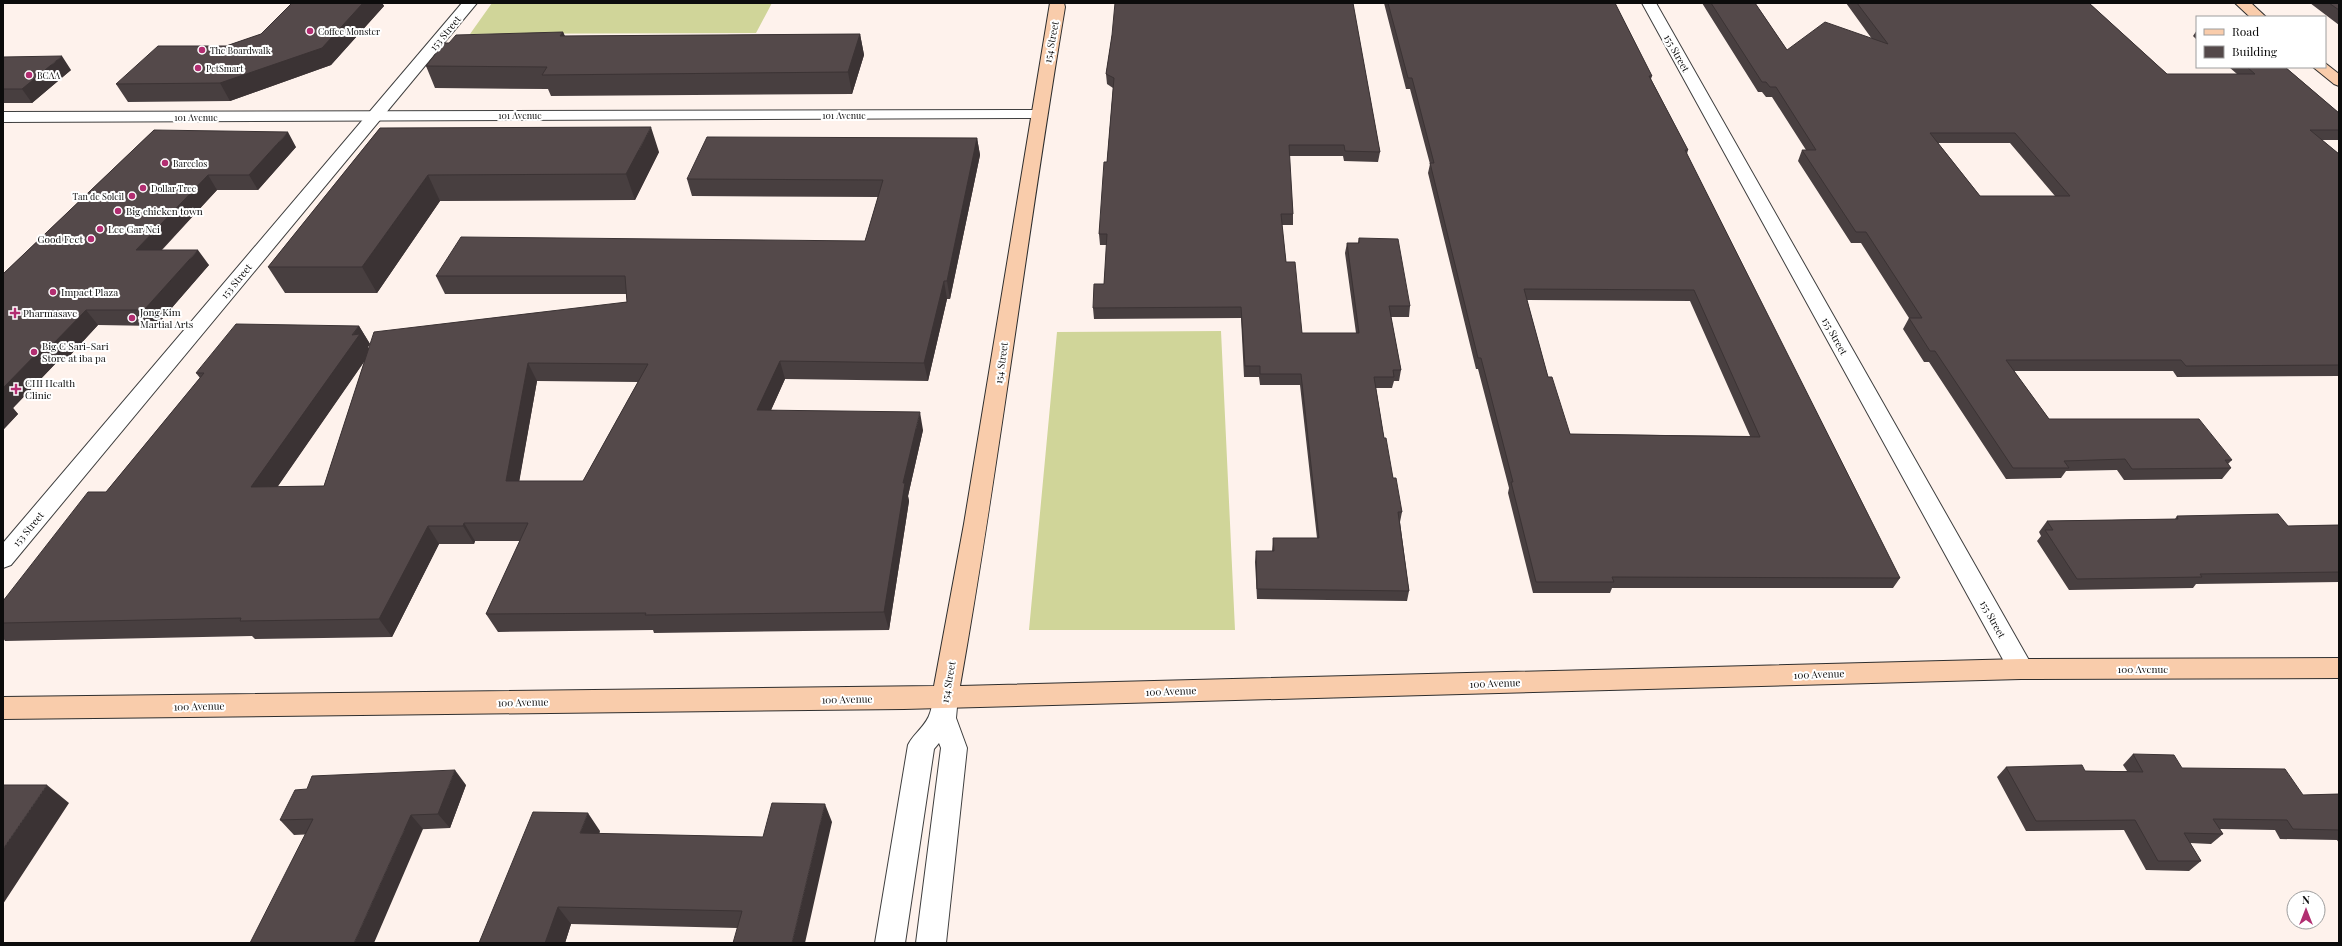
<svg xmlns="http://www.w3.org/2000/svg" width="2342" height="946" viewBox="0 0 2342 946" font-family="'Playfair Display',serif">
<rect width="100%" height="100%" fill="#fef2ec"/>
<!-- forest -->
<path fill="#d0d599" d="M 492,3 L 772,3 L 756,33 L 470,34 Z
M 1221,331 L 1235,630 L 1029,630 L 1057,332 Z"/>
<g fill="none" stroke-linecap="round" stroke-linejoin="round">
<!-- minor casing -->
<g stroke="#3f3f3f" stroke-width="2">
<path id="minor" d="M 462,3 L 477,3 L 11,565 L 3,568 L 3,543 Z
M 1642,3 L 1656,3 L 2030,662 L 2034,669 L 2030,676 L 2021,679 L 2012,676 Z
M 945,685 L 954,688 L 958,696 L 956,718 L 967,748 L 946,943 L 916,943 L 941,748 L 939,743 L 934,749 L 905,943 L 875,943 L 908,745 C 913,734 927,725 930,713 C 933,705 932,697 936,688 Z"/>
</g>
<!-- tertiary casing -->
<g stroke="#3f3f3f" stroke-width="2">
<path id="tertiary" d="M 1038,110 L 1044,112 L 1046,115 L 1044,118 L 3,122 L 3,112 Z"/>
</g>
<!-- secondary casing -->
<g stroke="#2e2e2e" stroke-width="2">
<path id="secondary" d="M 1050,3 L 1064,3 L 1065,7 C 1027,233 1000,460 960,686 L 2021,659 L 2339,658 L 2339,678 L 2021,679 L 904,709 L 3,719 L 3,697 L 934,686 L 964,524 Z
M 2235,3 L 2251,3 L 2266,17 L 2250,17 Z
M 2325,63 L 2339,74 L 2339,86 L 2334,84 L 2313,67 L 2325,67 Z"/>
</g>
<!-- minor -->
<use href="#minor" fill="#fff" fill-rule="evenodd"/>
<!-- tertiary -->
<use href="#tertiary" fill="#fff" fill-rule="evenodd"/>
<!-- secondary -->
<use href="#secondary" fill="#f9ccab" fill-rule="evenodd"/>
</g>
<!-- wall -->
<path fill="#483f40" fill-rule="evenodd" d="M 292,3 L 382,3 L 384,6 L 331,65 L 230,101 L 128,102 L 116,84 L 226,46 L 261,34 Z
M 1384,3 L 1615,3 L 1652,76 L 1651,79 L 1688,150 L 1687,154 L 1900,578 L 1893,588 L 1612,588 L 1610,593 L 1533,593 L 1508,493 L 1509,488 L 1478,369 L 1476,369 L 1428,173 L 1430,164 L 1410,89 L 1406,89 ZM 1527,300 L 1690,301 L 1750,436 L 1570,434 L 1548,377 Z
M 1702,3 L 1755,3 L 1787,50 L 1872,39 L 1846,3 L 2089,3 L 2167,74 L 2237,74 L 2229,67 L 2285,67 L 2339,113 L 2339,140 L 2322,140 L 2339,154 L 2339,376 L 2177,377 L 2173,371 L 2014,371 L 2049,419 L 2232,460 L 2228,464 L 2231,468 L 2222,479 L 2124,480 L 2117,470 L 2066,471 L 2061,478 L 2006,479 L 1929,362 L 1924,362 L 1903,329 L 1909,318 L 1861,243 L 1851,243 L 1798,161 L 1802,150 L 1806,150 L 1772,97 L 1766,97 L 1762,92 L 1758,92 ZM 1938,143 L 2010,143 L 2055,196 L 1980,196 Z
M 2310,3 L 2339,3 L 2339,25 Z
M 1353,4 L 1380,152 L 1378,162 L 1344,161 L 1343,156 L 1289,156 L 1293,214 L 1293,225 L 1282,225 L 1286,262 L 1302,333 L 1356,333 L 1345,253 L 1347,243 L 1358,243 L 1359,238 L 1410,306 L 1409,317 L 1391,317 L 1401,370 L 1399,381 L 1394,381 L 1392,388 L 1376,388 L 1384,438 L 1393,478 L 1402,512 L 1400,522 L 1409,591 L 1407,601 L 1257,599 L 1255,562 L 1256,551 L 1272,551 L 1273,538 L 1317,538 L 1300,385 L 1260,385 L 1259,377 L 1244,377 L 1241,318 L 1094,319 L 1093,308 L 1104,284 L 1107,245 L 1100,245 L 1099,234 L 1107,162 L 1113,88 L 1107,84 L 1106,74 L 1112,35 Z
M 2197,30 L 2197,40 L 2193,36 Z
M 563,32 L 565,36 L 860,34 L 864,55 L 852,94 L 551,96 L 548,89 L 435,88 L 426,66 L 449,43 Z
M 3,57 L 71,70 L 32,103 L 3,103 Z
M 380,128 L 659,152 L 635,200 L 440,201 L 377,293 L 285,293 L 268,267 Z
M 154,130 L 296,147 L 258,190 L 217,190 L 162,250 L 209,265 L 156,326 L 98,325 L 64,362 L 57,362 L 13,408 L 18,414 L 3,430 L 3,274 Z
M 977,138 L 980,155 L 950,299 L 947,299 L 928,381 L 785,379 L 771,410 L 923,430 L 908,496 L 909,501 L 889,630 L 654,633 L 653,630 L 498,632 L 486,614 L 520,541 L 475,541 L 474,544 L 439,544 L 392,637 L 255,639 L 252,636 L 5,641 L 3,638 L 3,601 L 106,492 L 200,378 L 196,373 L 359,326 L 370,344 L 368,347 L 369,349 L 627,302 L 626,294 L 445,294 L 436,276 L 865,241 L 878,197 L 692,196 L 687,179 ZM 365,360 L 324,486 L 277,487 ZM 537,381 L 638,382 L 583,481 L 519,481 Z
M 2177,516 L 2288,526 L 2339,525 L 2339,582 L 2196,584 L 2193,588 L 2069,590 L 2037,541 L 2041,536 L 2039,532 L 2047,521 L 2175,519 Z
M 2133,754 L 2182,768 L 2303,795 L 2339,794 L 2339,843 L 2337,840 L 2280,839 L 2275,830 L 2220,829 L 2223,834 L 2211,844 L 2190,843 L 2201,861 L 2189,871 L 2146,870 L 2124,830 L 2026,831 L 1997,777 L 2006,767 L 2085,771 L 2127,771 L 2123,765 Z
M 466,785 L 450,828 L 294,835 L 280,820 Z
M 832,822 L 737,928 L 571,924 L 565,943 L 479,943 L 600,831 L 599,834 L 763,837 Z"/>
<!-- shaded-wall -->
<path fill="#3b3334" d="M 363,3 L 382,3 L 384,6 L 331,65 L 230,101 L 220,83 Z
M 563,32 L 571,53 L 560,36 Z
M 860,34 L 864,55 L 852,94 L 848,72 Z
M 62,56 L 71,70 L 32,103 L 22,89 Z
M 651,127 L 659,152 L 635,200 L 626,174 Z
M 288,132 L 296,147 L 258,190 L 249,175 Z
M 977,138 L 980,155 L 950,299 L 947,281 Z
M 208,175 L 217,190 L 147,265 L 136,250 Z
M 428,175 L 440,201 L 377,293 L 362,267 Z
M 198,250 L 209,265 L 156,326 L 144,310 Z
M 944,281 L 947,299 L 928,381 L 924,363 Z
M 86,310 L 98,325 L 64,362 L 51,346 Z
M 359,326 L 370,344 L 368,347 L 371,352 L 265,505 L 251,487 Z
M 44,346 L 57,362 L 13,408 L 18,414 L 3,430 L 3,388 Z
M 780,361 L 785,379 L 763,428 L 757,410 Z
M 528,363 L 537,381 L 516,500 L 506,481 Z
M 920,412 L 923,430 L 908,496 L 909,501 L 889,630 L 884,612 L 903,483 Z
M 464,523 L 475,541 L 474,544 L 463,526 Z
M 428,526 L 439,544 L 392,637 L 379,619 Z
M 455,770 L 466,785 L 450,828 L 438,814 Z
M 47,785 L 69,803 L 3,904 L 3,849 Z
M 825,804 L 832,822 L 805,943 L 792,943 Z
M 588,813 L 600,831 L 593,851 L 580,833 Z
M 411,815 L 423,829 L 374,943 L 354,943 Z
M 558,907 L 571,924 L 565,943 L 545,943 Z"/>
<!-- building -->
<path fill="#54494a" stroke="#3b3334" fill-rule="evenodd" d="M 292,3 L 363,3 L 322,48 L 220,83 L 116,84 L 158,46 L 226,46 L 261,34 Z
M 1115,3 L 1353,3 L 1380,152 L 1345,151 L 1344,145 L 1289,145 L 1293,214 L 1281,214 L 1286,262 L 1295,262 L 1302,333 L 1359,333 L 1347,243 L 1359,243 L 1359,238 L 1398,239 L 1410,306 L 1389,306 L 1401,370 L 1393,370 L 1394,377 L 1374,377 L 1384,438 L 1386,438 L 1393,478 L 1396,478 L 1402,512 L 1398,512 L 1409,591 L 1257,589 L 1256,551 L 1274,551 L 1273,538 L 1319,538 L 1301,374 L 1260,374 L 1260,366 L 1245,366 L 1241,307 L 1093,308 L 1094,284 L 1104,284 L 1107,234 L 1099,234 L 1104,162 L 1107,162 L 1114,78 L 1106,74 L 1112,35 Z
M 1388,3 L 1615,3 L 1652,76 L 1649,76 L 1688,150 L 1685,150 L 1900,578 L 1612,577 L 1614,582 L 1536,582 L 1511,482 L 1513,482 L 1481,358 L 1478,358 L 1430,163 L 1434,163 L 1412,78 L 1408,78 ZM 1524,289 L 1694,290 L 1760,437 L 1570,434 L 1552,377 L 1548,377 Z
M 1711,3 L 1755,3 L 1787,50 L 1825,22 L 1888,44 L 1857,3 L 2089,3 L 2167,74 L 2255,74 L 2247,67 L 2285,67 L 2339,113 L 2339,130 L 2310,130 L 2339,154 L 2339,365 L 2186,366 L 2181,360 L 2006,360 L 2049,419 L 2199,419 L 2232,460 L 2225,460 L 2231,468 L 2132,469 L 2125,459 L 2064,461 L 2069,468 L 2013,468 L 1935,351 L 1930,351 L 1909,318 L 1922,318 L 1866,232 L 1856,232 L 1802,150 L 1816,150 L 1776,87 L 1770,87 L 1766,82 L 1762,82 ZM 1930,133 L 2015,133 L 2070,196 L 1980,196 Z
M 2329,3 L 2339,3 L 2339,10 Z
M 563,32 L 560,36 L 860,34 L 848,72 L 542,75 L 547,67 L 426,66 L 444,43 L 449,43 L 456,35 Z
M 62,56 L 22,89 L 3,89 L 3,57 Z
M 651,127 L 626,174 L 428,175 L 362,267 L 268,267 L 380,128 Z
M 154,130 L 288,132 L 249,175 L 208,175 L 136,250 L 198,250 L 144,310 L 86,310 L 51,346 L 44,346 L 3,388 L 3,274 Z
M 707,137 L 977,138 L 947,281 L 944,281 L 924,363 L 780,361 L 757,410 L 920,412 L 903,483 L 905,483 L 884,612 L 645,615 L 646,613 L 486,614 L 528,523 L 464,523 L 463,526 L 428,526 L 379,619 L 240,621 L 241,618 L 3,623 L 3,601 L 88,492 L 106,492 L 204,373 L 196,373 L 236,324 L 359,326 L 352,335 L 360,334 L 251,487 L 324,486 L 374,332 L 627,302 L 625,276 L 436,276 L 461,237 L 865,241 L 883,180 L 687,179 ZM 528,363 L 648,364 L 583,481 L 506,481 Z
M 2278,514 L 2288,526 L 2339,525 L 2339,572 L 2200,574 L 2202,577 L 2077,579 L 2045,530 L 2053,530 L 2047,521 L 2178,519 L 2177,516 Z
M 2133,754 L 2174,755 L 2182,768 L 2285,769 L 2303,795 L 2339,794 L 2339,830 L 2293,829 L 2287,820 L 2213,819 L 2223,834 L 2184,833 L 2201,861 L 2158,861 L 2135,820 L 2036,821 L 2006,767 L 2082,765 L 2085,771 L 2143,772 Z
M 455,770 L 438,814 L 411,815 L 354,943 L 250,943 L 313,819 L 280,820 L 295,790 L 307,789 L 312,776 Z
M 3,785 L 47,785 L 3,849 Z
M 772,803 L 825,804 L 792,943 L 733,943 L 742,911 L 558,907 L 545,943 L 479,943 L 533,812 L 588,813 L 580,833 L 763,837 Z"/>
<!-- markers -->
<g fill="#b22e71" stroke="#fff" stroke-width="1.5">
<circle cx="310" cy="31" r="4"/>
<circle cx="202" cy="50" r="4"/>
<circle cx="198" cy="68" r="4"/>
<circle cx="29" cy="75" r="4"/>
<circle cx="165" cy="163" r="4"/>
<circle cx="143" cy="188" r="4"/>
<circle cx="132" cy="196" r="4"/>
<circle cx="118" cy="211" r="4"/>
<circle cx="100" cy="229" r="4"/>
<circle cx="91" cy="239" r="4"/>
<circle cx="53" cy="292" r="4"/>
<path d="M13 307h4v4h4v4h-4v4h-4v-4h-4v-4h4z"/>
<circle cx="132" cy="318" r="4"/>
<circle cx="34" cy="352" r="4"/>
<path d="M14 383h4v4h4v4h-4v4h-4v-4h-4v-4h4z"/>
</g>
<g text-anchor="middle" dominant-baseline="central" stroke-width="4" stroke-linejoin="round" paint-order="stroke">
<!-- far-poi labels -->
<g font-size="9" fill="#0c0c0c" stroke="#fff" text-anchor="start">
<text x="318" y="31">Coffee Monster</text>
<text x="210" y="50">The Boardwalk</text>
<text x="206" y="68">PetSmart</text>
<text x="37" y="75">BCAA</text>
<text x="173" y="163">Barcelos</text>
<text x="151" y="188">Dollar Tree</text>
<text x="124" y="196" text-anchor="end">Tan de Soleil</text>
</g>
<!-- far-street labels -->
<g font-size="9" fill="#0c0c0c" stroke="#fff">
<text x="520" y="115">101 Avenue</text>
<text x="844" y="115">101 Avenue</text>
<text x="196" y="117">101 Avenue</text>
</g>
<!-- street labels -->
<g font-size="10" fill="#0c0c0c" stroke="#fff">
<text transform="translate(445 33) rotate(-50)">153 Street</text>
<text transform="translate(1051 42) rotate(-79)">154 Street</text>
<text transform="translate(1677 53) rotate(61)">155 Street</text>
<text transform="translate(236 281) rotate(-50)">153 Street</text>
<text transform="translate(1835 336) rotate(61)">155 Street</text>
<text transform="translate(1001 363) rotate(-82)">154 Street</text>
<text transform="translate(28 529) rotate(-50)">153 Street</text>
<text transform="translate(1993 619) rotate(61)">155 Street</text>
<text x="2143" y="669">100 Avenue</text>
<text transform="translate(1819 674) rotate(-2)">100 Avenue</text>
<text transform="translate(948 682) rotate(-80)">154 Street</text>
<text transform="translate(1495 683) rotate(-2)">100 Avenue</text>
<text transform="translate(1171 691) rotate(-2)">100 Avenue</text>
<text transform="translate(847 699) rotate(-1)">100 Avenue</text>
<text transform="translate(523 702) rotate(-1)">100 Avenue</text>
<text transform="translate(199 706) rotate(-1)">100 Avenue</text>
</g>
<!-- poi labels -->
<g font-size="10" fill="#0c0c0c" stroke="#fff" text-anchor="start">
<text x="126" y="211">Big chicken town</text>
<text x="108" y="229">Lee Gar Nei</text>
<text x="83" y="239" text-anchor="end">Good Feet</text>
<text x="61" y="292">Impact Plaza</text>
<text x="140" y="312">Jong Kim<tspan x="140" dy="12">Martial Arts</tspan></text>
<text x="23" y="313">Pharmasave</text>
<text x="42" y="346">Big C Sari-Sari<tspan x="42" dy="12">Store at iba pa</tspan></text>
<text x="25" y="383">CHI Health<tspan x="25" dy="12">Clinic</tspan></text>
</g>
</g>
<!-- border -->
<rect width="2342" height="946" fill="none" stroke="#0c0c0c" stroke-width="8"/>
<!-- legend -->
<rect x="2196" y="16" width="130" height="52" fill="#ffffff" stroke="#9e9e9e"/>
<rect x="2204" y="29" width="20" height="6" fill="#f9ccab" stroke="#9e9e9e"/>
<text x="2232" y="36" font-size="12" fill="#0c0c0c">Road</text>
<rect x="2204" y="46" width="20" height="12" fill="#54494a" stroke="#9e9e9e"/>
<text x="2232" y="56" font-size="12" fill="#0c0c0c">Building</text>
<!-- north arrow -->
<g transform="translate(2306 910)"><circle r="19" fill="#ffffff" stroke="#9e9e9e"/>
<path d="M0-3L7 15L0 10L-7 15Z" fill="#b22e71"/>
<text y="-6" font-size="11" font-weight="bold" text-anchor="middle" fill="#0c0c0c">N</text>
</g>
</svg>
